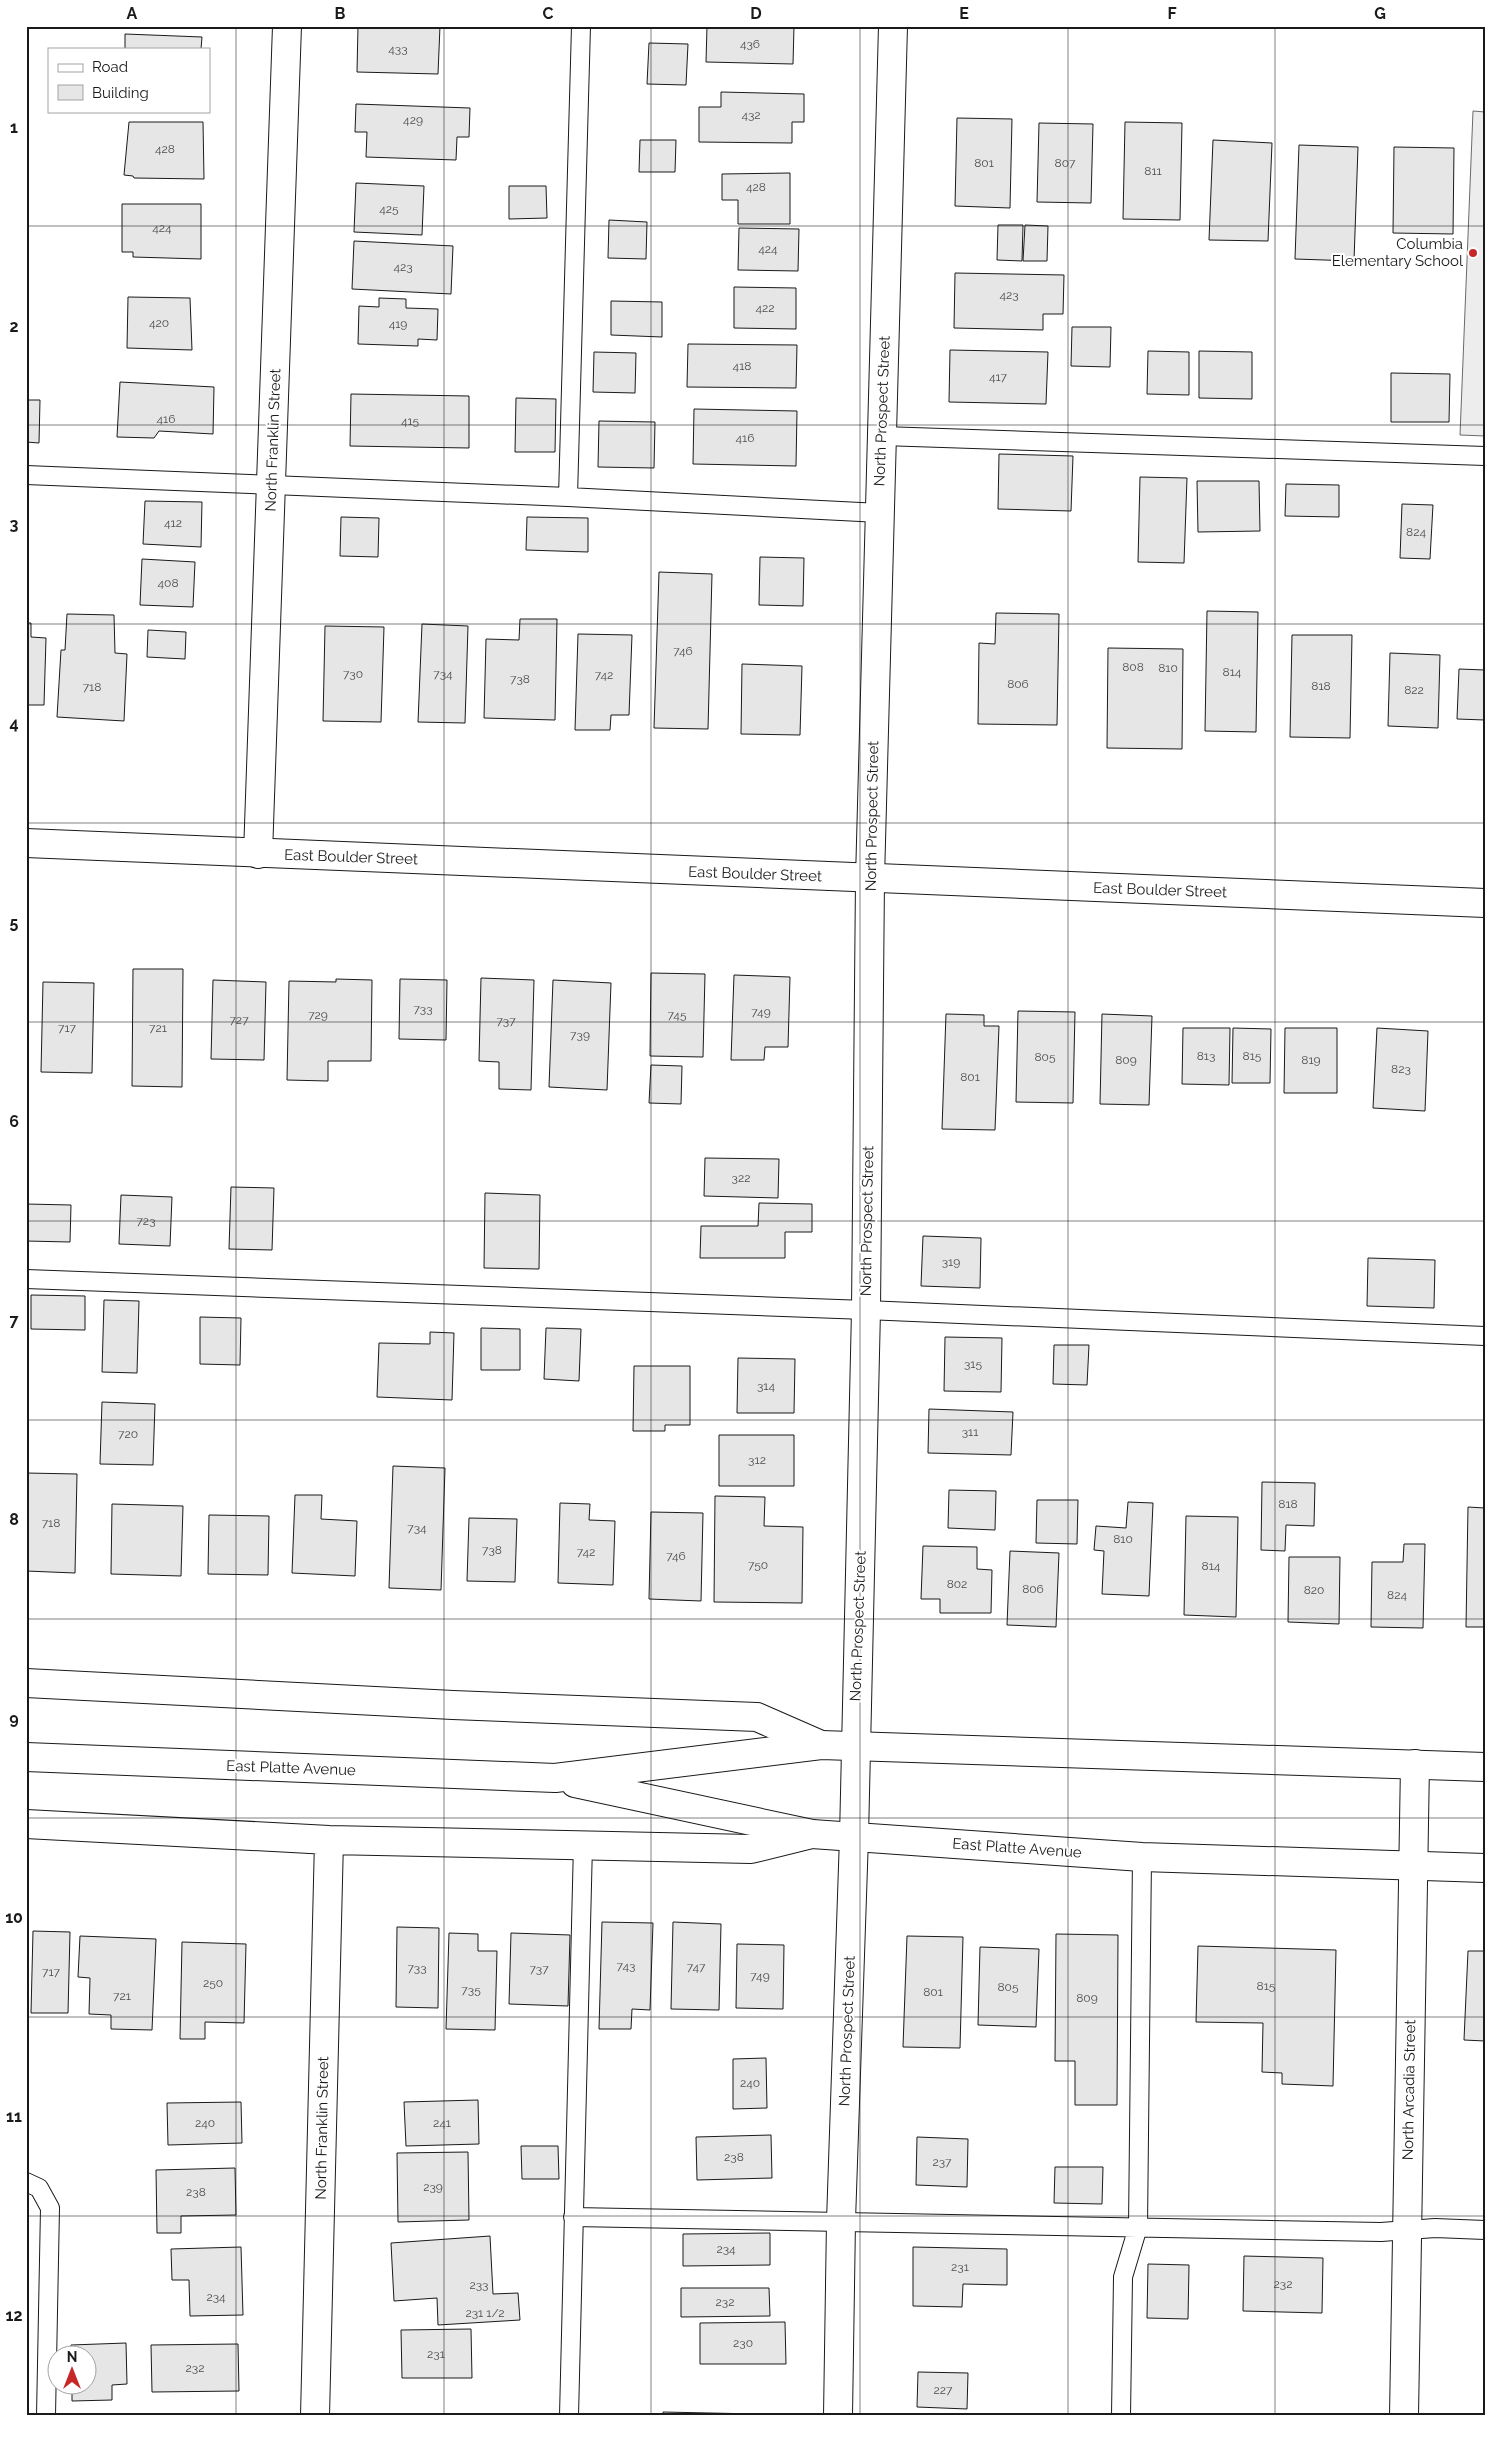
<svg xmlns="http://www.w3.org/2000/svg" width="1511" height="2442" viewBox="0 0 1511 2442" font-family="Raleway,sans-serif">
<rect width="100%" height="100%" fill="#fff"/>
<!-- parking -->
<path fill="#ededed" stroke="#6a6a6a" d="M 1473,111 L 1485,112 L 1485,436 L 1460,435 Z"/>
<!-- building -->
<path fill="#e6e6e6" stroke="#1a1a1a" d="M 358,26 L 440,26 L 438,74 L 357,72 Z
M 707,26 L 794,26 L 793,64 L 706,62 Z
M 125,34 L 202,37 L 201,49 L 125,49 Z
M 649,43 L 688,44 L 686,85 L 647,84 Z
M 721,92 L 804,94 L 804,122 L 792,122 L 792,143 L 699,142 L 699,107 L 721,107 Z
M 356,104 L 470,108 L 469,137 L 457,137 L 456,160 L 366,157 L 367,132 L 355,132 Z
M 957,118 L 1012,119 L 1010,208 L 955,206 Z
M 129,122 L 203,122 L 204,179 L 134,178 L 133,176 L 124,175 Z
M 1125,122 L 1182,123 L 1180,220 L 1123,219 Z
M 1039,123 L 1093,124 L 1091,203 L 1037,202 Z
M 640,140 L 676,140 L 675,172 L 639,172 Z
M 1213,140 L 1272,143 L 1268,241 L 1209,240 Z
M 1299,145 L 1358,147 L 1354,261 L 1295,259 Z
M 1394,147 L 1454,148 L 1453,234 L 1393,233 Z
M 790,173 L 790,224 L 738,224 L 738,200 L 722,200 L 722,174 Z
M 356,183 L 424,186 L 422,235 L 354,232 Z
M 509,186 L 546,186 L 547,218 L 509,219 Z
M 122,204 L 201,204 L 201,259 L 133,257 L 133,252 L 122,252 Z
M 609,220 L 647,222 L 646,259 L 608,258 Z
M 998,225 L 1023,225 L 1022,261 L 997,260 Z
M 1025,225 L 1048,226 L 1047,261 L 1023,261 Z
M 739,228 L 799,229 L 798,271 L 738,270 Z
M 354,241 L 453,246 L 451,294 L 352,289 Z
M 955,273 L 1064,275 L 1063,314 L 1043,314 L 1043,330 L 954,328 Z
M 734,287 L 796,288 L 796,329 L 734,328 Z
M 128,297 L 190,298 L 192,350 L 127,348 Z
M 379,298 L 406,299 L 406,308 L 438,309 L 437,340 L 418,339 L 418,346 L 358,344 L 359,306 L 379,307 Z
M 611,301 L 662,302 L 662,337 L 611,335 Z
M 1072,327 L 1111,327 L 1110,367 L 1071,366 Z
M 688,344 L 797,345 L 796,388 L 687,387 Z
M 950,350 L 1048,352 L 1046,404 L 949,402 Z
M 1148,351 L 1189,352 L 1189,395 L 1147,394 Z
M 1199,351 L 1252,352 L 1252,399 L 1199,398 Z
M 594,352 L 636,353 L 635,393 L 593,392 Z
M 1391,373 L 1450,374 L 1449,422 L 1391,422 Z
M 120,382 L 214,387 L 213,434 L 159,431 L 154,438 L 117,437 Z
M 351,394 L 469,396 L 469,448 L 350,446 Z
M 516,398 L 556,399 L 555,452 L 515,452 Z
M 26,400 L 40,400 L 39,443 L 26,442 Z
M 694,409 L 797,411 L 796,466 L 693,464 Z
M 599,421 L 655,422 L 654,468 L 598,467 Z
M 999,454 L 1073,456 L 1071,511 L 998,509 Z
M 1140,477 L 1187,478 L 1184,563 L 1138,562 Z
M 1197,481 L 1259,481 L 1260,531 L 1198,532 Z
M 1286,484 L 1339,485 L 1339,517 L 1285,516 Z
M 145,501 L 202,502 L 201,547 L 143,544 Z
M 1402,504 L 1433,505 L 1430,559 L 1400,558 Z
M 341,517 L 379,518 L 378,557 L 340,556 Z
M 527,517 L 588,518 L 588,552 L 526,550 Z
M 760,557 L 804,558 L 803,606 L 759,605 Z
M 142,559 L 195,562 L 193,607 L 140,605 Z
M 659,572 L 712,574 L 708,729 L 654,728 Z
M 1207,611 L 1258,612 L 1256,732 L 1205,731 Z
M 996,613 L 1059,614 L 1057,725 L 978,724 L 979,643 L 995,644 Z
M 67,614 L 114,615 L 115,653 L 127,654 L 124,721 L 57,717 L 61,650 L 65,650 Z
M 520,619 L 557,619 L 555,720 L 484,718 L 486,639 L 519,640 Z
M 26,623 L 31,623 L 31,637 L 46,638 L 44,705 L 26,705 Z
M 422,624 L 468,626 L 465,723 L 418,722 Z
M 325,626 L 384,627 L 381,722 L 323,721 Z
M 148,630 L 186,632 L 185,659 L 147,657 Z
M 578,634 L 632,635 L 629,715 L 611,715 L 610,730 L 575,730 Z
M 1292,635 L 1352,635 L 1350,738 L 1290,737 Z
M 1108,648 L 1183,649 L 1182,749 L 1107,748 Z
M 1390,653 L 1440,655 L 1438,728 L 1388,726 Z
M 742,664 L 802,666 L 800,735 L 741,734 Z
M 1459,669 L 1485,670 L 1485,720 L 1457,719 Z
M 133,969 L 183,969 L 182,1087 L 132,1086 Z
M 651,973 L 705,974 L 703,1057 L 650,1056 Z
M 734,975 L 790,977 L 788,1047 L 765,1047 L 764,1060 L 731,1060 Z
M 481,978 L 534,980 L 531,1090 L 499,1089 L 499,1062 L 479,1061 Z
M 336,979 L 372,980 L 371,1061 L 328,1061 L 328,1081 L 287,1080 L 289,981 L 336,982 Z
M 400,979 L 447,980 L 446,1040 L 399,1039 Z
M 213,980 L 266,982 L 264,1060 L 211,1059 Z
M 553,980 L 611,983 L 607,1090 L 549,1087 Z
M 43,982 L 94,983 L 92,1073 L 41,1072 Z
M 1018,1011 L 1075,1012 L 1073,1103 L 1016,1102 Z
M 946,1014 L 984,1015 L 984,1026 L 999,1026 L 995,1130 L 942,1129 Z
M 1102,1014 L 1152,1016 L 1149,1105 L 1100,1104 Z
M 1183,1028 L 1230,1028 L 1229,1085 L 1182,1084 Z
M 1233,1028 L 1271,1029 L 1270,1083 L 1232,1083 Z
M 1285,1028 L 1337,1028 L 1337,1093 L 1284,1093 Z
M 1377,1028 L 1428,1031 L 1425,1111 L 1373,1108 Z
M 651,1065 L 682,1066 L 681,1104 L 649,1103 Z
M 705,1158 L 779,1159 L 778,1198 L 704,1196 Z
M 231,1187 L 274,1188 L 272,1250 L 229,1249 Z
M 485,1193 L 540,1195 L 539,1269 L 484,1268 Z
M 121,1195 L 172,1197 L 170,1246 L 119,1244 Z
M 759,1203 L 812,1204 L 812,1232 L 785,1232 L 785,1258 L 700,1258 L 701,1226 L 758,1226 Z
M 26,1204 L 71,1205 L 70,1242 L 26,1241 Z
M 923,1236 L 981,1238 L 980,1288 L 921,1286 Z
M 1368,1258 L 1435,1260 L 1434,1308 L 1367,1306 Z
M 31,1295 L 85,1296 L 85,1330 L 31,1329 Z
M 104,1300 L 139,1301 L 137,1373 L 102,1372 Z
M 200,1317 L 241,1318 L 240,1365 L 200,1364 Z
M 481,1328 L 520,1329 L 520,1370 L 481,1370 Z
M 546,1328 L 581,1329 L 579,1381 L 544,1379 Z
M 430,1332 L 454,1333 L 452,1400 L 377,1397 L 379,1343 L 430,1344 Z
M 945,1337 L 1002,1338 L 1001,1392 L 944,1391 Z
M 1054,1345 L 1089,1345 L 1087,1385 L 1053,1384 Z
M 738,1358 L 795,1359 L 794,1413 L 737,1413 Z
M 634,1366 L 690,1366 L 690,1425 L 665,1425 L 665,1431 L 633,1431 Z
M 102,1402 L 155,1404 L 153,1465 L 100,1464 Z
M 929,1409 L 1013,1412 L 1011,1455 L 928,1453 Z
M 719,1435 L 794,1435 L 794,1486 L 719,1486 Z
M 393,1466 L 445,1468 L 441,1590 L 389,1588 Z
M 26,1473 L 77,1474 L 75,1573 L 26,1571 Z
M 1262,1482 L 1315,1483 L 1314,1526 L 1286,1525 L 1285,1551 L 1261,1550 Z
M 949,1490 L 996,1491 L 995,1530 L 948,1528 Z
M 295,1495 L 322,1495 L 321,1519 L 357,1521 L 355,1576 L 292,1573 Z
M 715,1496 L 765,1497 L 764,1526 L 803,1527 L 802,1603 L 714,1602 Z
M 1037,1500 L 1078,1500 L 1077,1544 L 1036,1543 Z
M 1128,1502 L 1153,1503 L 1149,1596 L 1102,1594 L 1104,1551 L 1094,1550 L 1096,1526 L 1126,1528 Z
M 560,1503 L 590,1504 L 589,1520 L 615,1521 L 613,1585 L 558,1583 Z
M 112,1504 L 183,1506 L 181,1576 L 111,1574 Z
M 1468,1507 L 1485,1508 L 1485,1627 L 1466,1627 Z
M 651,1512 L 703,1513 L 701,1601 L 649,1599 Z
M 209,1515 L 269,1516 L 268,1575 L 208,1574 Z
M 1186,1516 L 1238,1517 L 1236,1617 L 1184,1615 Z
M 469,1518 L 517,1519 L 515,1582 L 467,1581 Z
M 1404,1544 L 1425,1544 L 1423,1628 L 1371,1627 L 1372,1562 L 1403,1562 Z
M 923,1546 L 977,1547 L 977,1569 L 992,1570 L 991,1613 L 940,1613 L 940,1599 L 921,1599 Z
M 1010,1551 L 1059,1553 L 1056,1627 L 1007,1625 Z
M 1289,1557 L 1340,1557 L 1339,1624 L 1288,1622 Z
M 602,1922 L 653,1923 L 650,2010 L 632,2009 L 631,2029 L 599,2029 Z
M 673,1922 L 721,1924 L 719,2010 L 671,2009 Z
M 397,1927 L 439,1928 L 438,2008 L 396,2007 Z
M 33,1931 L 70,1932 L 68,2013 L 31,2013 Z
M 449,1933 L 478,1934 L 478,1951 L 497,1951 L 495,2030 L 446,2029 Z
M 511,1933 L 570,1935 L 568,2006 L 509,2004 Z
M 1056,1934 L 1118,1935 L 1117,2105 L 1075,2105 L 1075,2061 L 1055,2061 Z
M 80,1936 L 156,1939 L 152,2030 L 111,2029 L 111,2015 L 89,2014 L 90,1978 L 78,1977 Z
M 907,1936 L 963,1937 L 960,2048 L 903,2047 Z
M 182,1942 L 246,1944 L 244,2023 L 205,2022 L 205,2039 L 180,2039 Z
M 737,1944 L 784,1945 L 783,2009 L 736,2008 Z
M 1198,1946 L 1336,1950 L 1333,2086 L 1282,2084 L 1282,2073 L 1262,2072 L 1263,2023 L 1196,2022 Z
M 980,1947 L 1039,1949 L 1036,2027 L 978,2025 Z
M 1468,1951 L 1485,1951 L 1485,2041 L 1464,2040 Z
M 766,2058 L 767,2108 L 733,2109 L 733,2059 Z
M 478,2100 L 479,2144 L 406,2146 L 404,2102 Z
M 241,2102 L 242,2143 L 168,2145 L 167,2103 Z
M 771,2135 L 772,2178 L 697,2180 L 696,2137 Z
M 917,2137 L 968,2139 L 967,2187 L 916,2185 Z
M 521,2146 L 558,2146 L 559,2179 L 522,2179 Z
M 468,2152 L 469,2220 L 398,2222 L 397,2153 Z
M 1055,2167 L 1103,2167 L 1102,2204 L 1054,2203 Z
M 235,2168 L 236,2215 L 181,2216 L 181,2233 L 157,2233 L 156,2170 Z
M 770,2233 L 770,2265 L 683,2266 L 683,2234 Z
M 490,2236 L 493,2294 L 518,2293 L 520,2320 L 438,2325 L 437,2298 L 394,2301 L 391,2243 Z
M 241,2247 L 243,2315 L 190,2316 L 189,2280 L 172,2280 L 171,2249 Z
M 913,2247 L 1007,2249 L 1007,2285 L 963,2284 L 962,2307 L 913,2306 Z
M 1244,2256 L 1323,2258 L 1322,2313 L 1243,2311 Z
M 1148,2264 L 1189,2265 L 1188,2319 L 1147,2318 Z
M 681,2288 L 769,2288 L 770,2316 L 681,2317 Z
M 785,2322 L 786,2364 L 700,2364 L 700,2323 Z
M 471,2329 L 472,2378 L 402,2378 L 401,2330 Z
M 126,2343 L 127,2384 L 112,2385 L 112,2400 L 72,2401 L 72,2384 L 88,2384 L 88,2354 L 71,2354 L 71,2345 Z
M 238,2344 L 239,2391 L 152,2392 L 151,2345 Z
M 918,2372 L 968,2373 L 967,2409 L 917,2407 Z
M 663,2412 L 757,2414 L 757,2416 L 663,2416 Z"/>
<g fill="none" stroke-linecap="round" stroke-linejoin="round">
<!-- lane casing -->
<g stroke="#1a1a1a" stroke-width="20">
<path id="lane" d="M 882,436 L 1485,456
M 26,475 L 568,497 L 880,513
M 568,497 L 581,26
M 26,1279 L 866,1310 L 1485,1336
M 26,2182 L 39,2188 L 50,2208 L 46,2416
M 573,2217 L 1381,2232 L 1435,2228 L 1485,2230
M 569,2416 L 583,1844
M 1121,2416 L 1123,2277 L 1138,2227 L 1142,1857"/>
</g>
<!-- street casing -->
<g stroke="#1a1a1a" stroke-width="30">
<path id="street" d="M 258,854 L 287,26
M 26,1683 L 453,1705 L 757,1717 L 821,1745
M 26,1824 L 329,1840 L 751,1849 L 812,1834
M 315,2416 L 329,1840
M 838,2416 L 841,2221 L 854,1837 L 866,1310 L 870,879 L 893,26
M 1404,2416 L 1415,1764"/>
</g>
<!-- secondary casing -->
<g stroke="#1a1a1a" stroke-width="30">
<path id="secondary" d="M 26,843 L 1485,903"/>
</g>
<!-- primary casing -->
<g stroke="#1a1a1a" stroke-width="30">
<path id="primary" d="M 26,1757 L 555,1778 L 821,1745 L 1485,1767
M 575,1783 L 812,1834 L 1142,1857 L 1485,1868"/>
</g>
<!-- lane -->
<use href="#lane" stroke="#fff" stroke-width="18"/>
<!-- street -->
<use href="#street" stroke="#fff" stroke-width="28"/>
<!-- secondary -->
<use href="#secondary" stroke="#fff" stroke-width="28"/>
<!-- primary -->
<use href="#primary" stroke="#fff" stroke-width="28"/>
</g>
<!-- grid -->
<path fill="none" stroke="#1a1a1a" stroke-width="1" stroke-opacity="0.55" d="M 236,26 L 236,2416M 444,26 L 444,2416M 651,26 L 651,2416M 860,26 L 860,2416M 1068,26 L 1068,2416M 1275,26 L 1275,2416M 26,226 L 1485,226M 26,425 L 1485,425M 26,624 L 1485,624M 26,823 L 1485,823M 26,1022 L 1485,1022M 26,1221 L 1485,1221M 26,1420 L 1485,1420M 26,1619 L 1485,1619M 26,1818 L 1485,1818M 26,2017 L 1485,2017M 26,2216 L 1485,2216"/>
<!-- markers -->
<circle fill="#c62828" stroke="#fff" stroke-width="2" cx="1473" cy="253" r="5"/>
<g text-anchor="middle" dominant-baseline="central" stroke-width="4" stroke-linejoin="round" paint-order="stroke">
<!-- number labels -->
<g font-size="12" fill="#4d4d4d">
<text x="750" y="44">436</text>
<text x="398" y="49">433</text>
<text x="751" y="115">432</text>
<text x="413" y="120">429</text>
<text x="165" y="149">428</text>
<text x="984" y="163">801</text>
<text x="1065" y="163">807</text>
<text x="1153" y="171">811</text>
<text x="756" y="187">428</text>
<text x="389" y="209">425</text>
<text x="162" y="228">424</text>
<text x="768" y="249">424</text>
<text x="403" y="267">423</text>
<text x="1009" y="295">423</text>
<text x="765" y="308">422</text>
<text x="159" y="323">420</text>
<text x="398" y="324">419</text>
<text x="742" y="366">418</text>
<text x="998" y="377">417</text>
<text x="166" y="419">416</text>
<text x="410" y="421">415</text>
<text x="745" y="438">416</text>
<text x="173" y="523">412</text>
<text x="1416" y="532">824</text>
<text x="168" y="583">408</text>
<text x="683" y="651">746</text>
<text x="1133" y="667">808</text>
<text x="1168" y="668">810</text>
<text x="1232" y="672">814</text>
<text x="353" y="674">730</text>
<text x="443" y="674">734</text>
<text x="604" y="675">742</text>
<text x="520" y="679">738</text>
<text x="1018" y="684">806</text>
<text x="1321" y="686">818</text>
<text x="92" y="687">718</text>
<text x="1414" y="690">822</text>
<text x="423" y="1009">733</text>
<text x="761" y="1012">749</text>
<text x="318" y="1015">729</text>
<text x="677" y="1015">745</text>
<text x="239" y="1020">727</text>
<text x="506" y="1021">737</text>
<text x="67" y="1028">717</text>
<text x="158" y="1028">721</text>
<text x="580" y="1035">739</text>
<text x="1206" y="1056">813</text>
<text x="1252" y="1056">815</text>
<text x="1045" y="1057">805</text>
<text x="1126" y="1060">809</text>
<text x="1311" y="1060">819</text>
<text x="1401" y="1069">823</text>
<text x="970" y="1077">801</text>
<text x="741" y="1178">322</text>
<text x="146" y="1221">723</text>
<text x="951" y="1262">319</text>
<text x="973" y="1364">315</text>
<text x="766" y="1386">314</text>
<text x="970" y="1432">311</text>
<text x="128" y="1434">720</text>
<text x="757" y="1460">312</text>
<text x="1288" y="1504">818</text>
<text x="51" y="1523">718</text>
<text x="417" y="1528">734</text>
<text x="1123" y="1539">810</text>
<text x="492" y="1550">738</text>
<text x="586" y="1552">742</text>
<text x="676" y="1556">746</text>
<text x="758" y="1565">750</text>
<text x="1211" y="1566">814</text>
<text x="957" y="1584">802</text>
<text x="1033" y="1589">806</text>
<text x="1314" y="1590">820</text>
<text x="1397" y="1595">824</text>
<text x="626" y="1966">743</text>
<text x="696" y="1967">747</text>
<text x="417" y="1968">733</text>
<text x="539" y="1969">737</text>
<text x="51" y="1972">717</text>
<text x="760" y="1976">749</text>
<text x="213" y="1983">250</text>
<text x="1266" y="1986">815</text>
<text x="1008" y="1987">805</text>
<text x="471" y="1990">735</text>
<text x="933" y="1992">801</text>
<text x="122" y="1996">721</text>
<text x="1087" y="1998">809</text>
<text x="750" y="2083">240</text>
<text x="205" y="2123">240</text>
<text x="442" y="2123">241</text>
<text x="734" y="2157">238</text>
<text x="942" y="2162">237</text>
<text x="433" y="2187">239</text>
<text x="196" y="2192">238</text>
<text x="726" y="2249">234</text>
<text x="960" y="2267">231</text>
<text x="1283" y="2284">232</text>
<text x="479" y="2285">233</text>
<text x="216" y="2297">234</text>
<text x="725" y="2302">232</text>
<text x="485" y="2313">231 1/2</text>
<text x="743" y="2343">230</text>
<text x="436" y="2354">231</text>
<text x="195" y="2368">232</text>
<text x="943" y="2390">227</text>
</g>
<!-- poi labels -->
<g font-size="15" fill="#1a1a1a" stroke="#fff" text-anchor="end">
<text x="1463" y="244">Columbia<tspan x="1463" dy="17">Elementary School</tspan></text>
</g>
<!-- street labels -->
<g font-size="15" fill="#1a1a1a" stroke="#fff">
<text transform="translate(882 411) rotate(-88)">North Prospect Street</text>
<text transform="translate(273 440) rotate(-88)">North Franklin Street</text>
<text transform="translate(872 816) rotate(-89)">North Prospect Street</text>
<text transform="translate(351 857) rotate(2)">East Boulder Street</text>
<text transform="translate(755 874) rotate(2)">East Boulder Street</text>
<text transform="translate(1160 890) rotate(2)">East Boulder Street</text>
<text transform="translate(867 1221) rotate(-89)">North Prospect Street</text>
<text transform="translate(858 1626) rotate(-88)">North Prospect Street</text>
<text transform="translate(291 1768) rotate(2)">East Platte Avenue</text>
<text transform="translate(1017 1848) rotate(4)">East Platte Avenue</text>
<text transform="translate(847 2031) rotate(-88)">North Prospect Street</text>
<text transform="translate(1409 2090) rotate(-89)">North Arcadia Street</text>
<text transform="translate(322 2128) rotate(-89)">North Franklin Street</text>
</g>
</g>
<!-- border -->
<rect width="1511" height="2442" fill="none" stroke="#ffffff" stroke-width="55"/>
<!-- legend -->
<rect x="48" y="48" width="162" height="65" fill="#ffffff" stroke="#a3a3a3"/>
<rect x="58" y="64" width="25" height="8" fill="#ffffff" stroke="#a3a3a3"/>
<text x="92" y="72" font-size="15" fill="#1a1a1a">Road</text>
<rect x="58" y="85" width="25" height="15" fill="#e6e6e6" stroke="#a3a3a3"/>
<text x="92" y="98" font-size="15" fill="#1a1a1a">Building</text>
<!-- north arrow -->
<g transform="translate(72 2370)"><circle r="24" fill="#ffffff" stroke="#a3a3a3"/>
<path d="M0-4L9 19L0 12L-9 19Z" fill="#c62828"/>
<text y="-8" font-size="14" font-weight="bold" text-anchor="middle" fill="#1a1a1a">N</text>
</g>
<rect x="28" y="28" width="1456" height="2386" fill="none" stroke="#1a1a1a" stroke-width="2"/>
<g font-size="16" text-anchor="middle" font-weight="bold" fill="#1a1a1a">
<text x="132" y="19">A</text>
<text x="340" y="19">B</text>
<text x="548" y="19">C</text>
<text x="756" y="19">D</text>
<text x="964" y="19">E</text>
<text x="1172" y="19">F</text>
<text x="1380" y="19">G</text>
<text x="14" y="133">1</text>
<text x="14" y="332">2</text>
<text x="14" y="530">3</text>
<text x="14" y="729">4</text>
<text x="14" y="928">5</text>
<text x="14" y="1127">6</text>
<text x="14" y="1326">7</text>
<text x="14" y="1525">8</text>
<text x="14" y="1724">9</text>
<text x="14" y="1923">10</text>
<text x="14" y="2122">11</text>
<text x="14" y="2321">12</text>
</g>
</svg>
